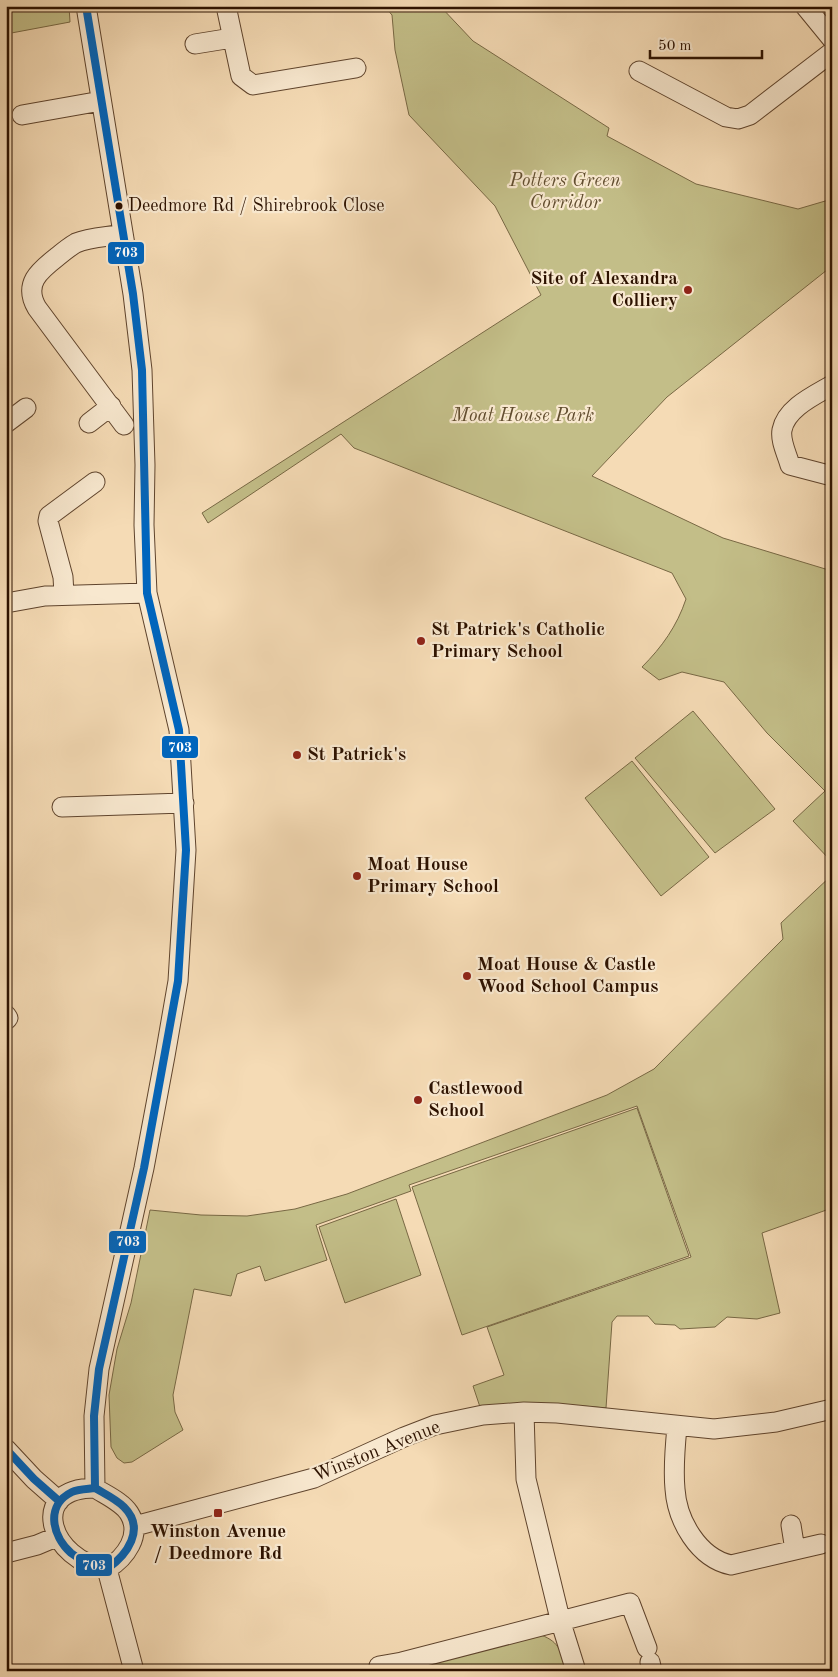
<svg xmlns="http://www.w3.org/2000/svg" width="838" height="1677" viewBox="0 0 838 1677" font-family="'Old Standard TT',serif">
<rect width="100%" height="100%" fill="#f5dbb5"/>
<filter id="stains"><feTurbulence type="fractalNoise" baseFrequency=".004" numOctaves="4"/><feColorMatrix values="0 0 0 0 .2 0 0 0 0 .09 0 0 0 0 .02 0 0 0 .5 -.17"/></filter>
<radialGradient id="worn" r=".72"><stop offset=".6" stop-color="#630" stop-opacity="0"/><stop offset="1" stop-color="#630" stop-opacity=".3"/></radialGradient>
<!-- park -->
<path fill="#c3be88" stroke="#786844" d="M 6,6 L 69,6 L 70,22 L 6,34 Z
M 384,6 L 440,6 L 473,41 L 609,128 L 607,136 L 696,184 L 798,209 L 832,199 L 832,266 L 667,397 L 592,476 L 723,538 L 832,571 L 832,862 L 793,821 L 825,791 L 767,733 L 724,682 L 682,672 L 659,680 L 642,667 C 662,647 677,626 686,599 L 672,573 L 354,448 L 341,434 L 208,523 L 202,513 L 541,295 L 495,206 L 409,115 L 395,50 L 392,15 Z
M 693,711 L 775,809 L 715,853 L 635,758 Z
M 632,761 L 709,857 L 661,896 L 585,798 Z
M 832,875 L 832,1208 L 762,1233 L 780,1313 L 757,1319 L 727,1317 L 715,1327 L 680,1329 L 675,1325 L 655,1324 L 648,1316 L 617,1316 L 612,1322 L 606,1408 C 564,1404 523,1402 480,1407 L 473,1386 L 504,1375 L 487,1327 L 691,1257 L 637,1106 L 409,1185 L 411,1191 L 316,1225 L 327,1260 L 265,1281 L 260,1266 L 237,1274 L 231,1296 L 194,1289 L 173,1395 L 175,1412 L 183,1430 L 132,1462 L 124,1463 L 117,1458 L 111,1447 L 109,1395 L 117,1349 L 131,1303 L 150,1210 L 201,1215 L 247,1216 L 295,1209 L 347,1194 L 607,1095 L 654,1069 L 783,939 L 781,923 Z
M 637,1108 L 689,1256 L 462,1335 L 412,1187 Z
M 396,1199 L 421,1275 L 345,1303 L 319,1227 Z
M 541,1635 C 560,1642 562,1653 566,1671 L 413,1671 L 419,1665 Z"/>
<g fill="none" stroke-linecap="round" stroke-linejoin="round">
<!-- minor casing -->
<g stroke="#5f442d" stroke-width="21">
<path id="minor" d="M 86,6 L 133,294 L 142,370 L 145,465 L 144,525 L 147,593 L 179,730 L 186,850 L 178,981 L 165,1056 L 144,1168 L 99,1369 L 94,1416 L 95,1488
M 226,6 L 241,76 L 253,85 L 356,68
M 805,6 L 832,39
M 195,44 L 232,38
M 639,71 L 726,117 L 738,119 L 750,115 L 832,52
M 22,115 L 101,101
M 123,234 C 108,237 90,237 76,243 C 69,247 63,252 57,257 C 39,271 23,284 37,308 L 124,425
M 832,385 C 815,395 786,408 782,430 C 780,441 787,454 790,465 L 832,476
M 6,423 L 26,408
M 89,423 L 111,406
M 64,594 L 63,577 L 48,521 L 49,516 L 95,482
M 6,603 L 45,596 L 147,593
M 62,807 L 184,803
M 6,1015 L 8,1018 L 6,1020
M 524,1412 L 526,1479 L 561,1623 L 576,1671
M 677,1427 C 675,1447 673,1468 675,1489 C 677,1520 698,1558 731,1565 L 795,1550 L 791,1525
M 6,1449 L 34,1479 L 59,1501
M 95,1488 C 106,1495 122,1502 129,1513 C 143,1535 125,1558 107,1569 C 50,1561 26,1488 95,1488 Z
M 135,1526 L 314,1478 L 404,1437 L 435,1425 L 483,1415 L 524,1412 L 557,1413 L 714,1429 L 776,1422 L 832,1409
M 795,1550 L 821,1544
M 6,1553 L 37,1545 L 56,1537
M 107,1569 L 134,1671
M 650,1662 L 652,1671
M 379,1666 L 402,1662
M 404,1671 L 402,1662 L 630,1603 L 647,1648"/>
</g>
<!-- minor -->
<use href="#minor" stroke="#f8e8cf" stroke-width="19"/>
<!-- bus-1 casing -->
<g stroke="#f8e8cf" stroke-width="11">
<path id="bus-1" d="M 86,6 L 133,294 L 142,370 L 147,593 L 179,730 L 186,850 L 178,981 L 144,1168 L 99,1369 L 94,1416 L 95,1488
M 6,1449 L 34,1479 L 59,1501
M 95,1488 C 105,1494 116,1499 124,1507 C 146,1529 127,1555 107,1569 C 94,1565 82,1562 71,1553 C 52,1536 45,1505 72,1492 C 78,1489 88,1489 95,1488 Z"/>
</g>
<!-- bus-1 -->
<use href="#bus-1" stroke="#0065bd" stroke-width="8"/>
</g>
<!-- markers -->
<circle fill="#2d1200" stroke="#f8e8cf" stroke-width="2" cx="119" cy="206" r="4.5"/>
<g fill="#8f2418" stroke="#f8e8cf" stroke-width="2">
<circle cx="688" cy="290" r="5"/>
<circle cx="421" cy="641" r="5"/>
<circle cx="297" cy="755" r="5"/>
<circle cx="357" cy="876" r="5"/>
<circle cx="467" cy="976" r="5"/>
<circle cx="418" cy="1100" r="5"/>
<rect x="213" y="1508" width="10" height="10" rx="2.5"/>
</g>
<g text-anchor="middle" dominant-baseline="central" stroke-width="4.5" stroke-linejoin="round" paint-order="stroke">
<!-- bus labels -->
<g font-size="18" fill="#2d1200" stroke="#f8e8cf" text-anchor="start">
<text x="128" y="206">Deedmore Rd / Shirebrook Close</text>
</g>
<!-- park labels -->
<g font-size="19" font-style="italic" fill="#624e30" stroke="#f8e8cf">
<text x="565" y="181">Potters Green<tspan x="565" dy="22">Corridor</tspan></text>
<text x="523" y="416">Moat House Park</text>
</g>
<!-- poi labels -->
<g font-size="19" font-weight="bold" fill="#2d1200" stroke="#f8e8cf" text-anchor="start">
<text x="678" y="279" text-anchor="end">Site of Alexandra<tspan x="678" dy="22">Colliery</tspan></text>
<text x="431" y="630">St Patrick's Catholic<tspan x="431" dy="22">Primary School</tspan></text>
<text x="307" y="755">St Patrick's</text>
<text x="367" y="865">Moat House<tspan x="367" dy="22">Primary School</tspan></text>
<text x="477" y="965">Moat House &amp; Castle<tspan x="477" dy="22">Wood School Campus</tspan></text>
<text x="428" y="1089">Castlewood<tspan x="428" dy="22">School</tspan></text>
<text x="218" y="1532" text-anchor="middle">Winston Avenue<tspan x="218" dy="22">/ Deedmore Rd</tspan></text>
</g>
<!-- street labels -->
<g font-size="19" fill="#2d1200" stroke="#f8e8cf">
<text transform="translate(377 1452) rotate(-22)">Winston Avenue</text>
</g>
</g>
<g stroke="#f8e8cf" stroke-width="2">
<rect x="107" y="241" width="38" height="24" rx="5" fill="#0065bd"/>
<rect x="161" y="735" width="38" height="24" rx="5" fill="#0065bd"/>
<rect x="108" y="1230" width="39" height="24" rx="5" fill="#0065bd"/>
<rect x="75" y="1553" width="38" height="24" rx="5" fill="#0065bd"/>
</g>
<g font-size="14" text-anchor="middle" font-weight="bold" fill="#fff">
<text x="126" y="257">703</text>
<text x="180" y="752">703</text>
<text x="128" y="1246">703</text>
<text x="94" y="1570">703</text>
</g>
<!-- margin -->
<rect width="838" height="1677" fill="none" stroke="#f5dbb5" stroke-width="25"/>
<rect x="8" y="8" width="823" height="1662" fill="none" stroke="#2d1200" stroke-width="2.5"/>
<rect x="12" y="12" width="813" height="1652" fill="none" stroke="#2d1200"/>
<!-- scale -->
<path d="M650 50v8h112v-8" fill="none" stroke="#2d1200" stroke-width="2.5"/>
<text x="658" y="50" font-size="15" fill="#2d1200" stroke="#f8e8cf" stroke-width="4" paint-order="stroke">50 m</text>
<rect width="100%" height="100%" filter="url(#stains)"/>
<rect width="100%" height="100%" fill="url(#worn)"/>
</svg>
